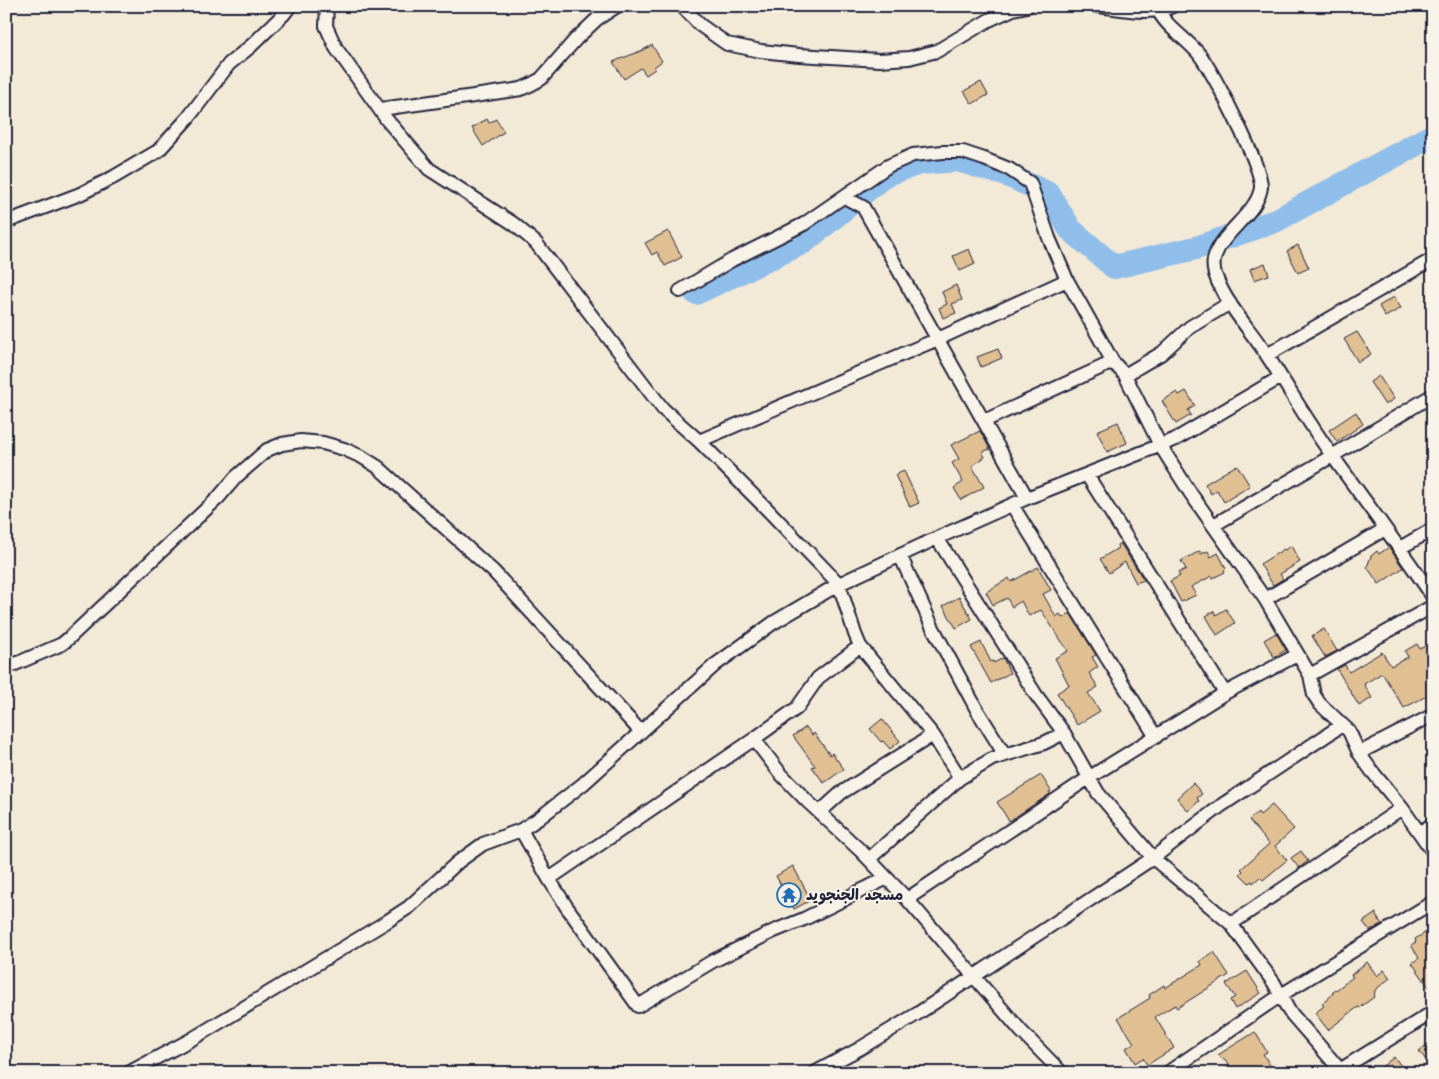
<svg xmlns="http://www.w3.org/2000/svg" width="1439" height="1079" viewBox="0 0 1439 1079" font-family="'Architects Daughter','Playpen Sans Arabic',sans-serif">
<rect width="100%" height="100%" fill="#f2e9d7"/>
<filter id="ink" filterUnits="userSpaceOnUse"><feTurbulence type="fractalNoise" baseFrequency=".02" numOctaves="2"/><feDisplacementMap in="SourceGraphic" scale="10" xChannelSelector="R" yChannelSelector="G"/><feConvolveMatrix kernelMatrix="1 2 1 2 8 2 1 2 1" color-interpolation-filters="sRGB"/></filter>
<g filter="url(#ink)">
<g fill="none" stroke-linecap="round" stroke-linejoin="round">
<!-- river -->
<path stroke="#90beea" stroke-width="24" d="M 696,293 L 804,242 L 885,175 L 920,163 L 958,160 L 1007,175 L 1049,194 L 1070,229 L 1114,267 L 1196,248 L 1275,221 L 1433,135"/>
</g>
<!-- building -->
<path fill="#e0bf92" stroke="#22223b" d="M 652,45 L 662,61 L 654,67 L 655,69 L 646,75 L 641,68 L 624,79 L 613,62 L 643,50 Z
M 981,82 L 988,95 L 972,104 L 964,91 Z
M 487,119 L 489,123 L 496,119 L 504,132 L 483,146 L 472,128 Z
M 668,231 L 682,257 L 665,266 L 657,252 L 652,255 L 645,243 Z
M 1298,245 L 1309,268 L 1298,273 L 1287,251 Z
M 969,249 L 975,264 L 960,271 L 953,256 Z
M 1265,263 L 1269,275 L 1254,280 L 1250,269 Z
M 956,285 L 962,300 L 952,304 L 956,313 L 943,318 L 939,308 L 947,304 L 942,292 Z
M 1394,297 L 1401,308 L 1385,317 L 1379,306 Z
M 1357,332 L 1371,354 L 1358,362 L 1344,339 Z
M 998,349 L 1002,358 L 981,367 L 977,357 Z
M 1379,376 L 1394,399 L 1385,405 L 1370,382 Z
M 1186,391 L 1195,406 L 1188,410 L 1191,415 L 1176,424 L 1162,401 L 1177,392 L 1179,395 Z
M 1356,412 L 1363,424 L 1337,442 L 1329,430 Z
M 1118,422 L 1127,443 L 1107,452 L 1097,431 Z
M 980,431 L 990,449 L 982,452 L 985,457 L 972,466 L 984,487 L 961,500 L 954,488 L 963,482 L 952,463 L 959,459 L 951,445 Z
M 1237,465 L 1250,486 L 1224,502 L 1217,490 L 1211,494 L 1205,484 Z
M 904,471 L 919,503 L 910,507 L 895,475 Z
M 1120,543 L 1144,580 L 1136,583 L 1125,562 L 1109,573 L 1100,559 L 1118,548 L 1117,545 Z
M 1291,546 L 1300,562 L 1280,574 L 1283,579 L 1273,585 L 1260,564 L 1284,549 L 1285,550 Z
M 1389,547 L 1403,568 L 1379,584 L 1367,567 L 1371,556 L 1377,551 L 1379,554 Z
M 1200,551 L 1201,554 L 1208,551 L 1211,557 L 1218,553 L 1226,568 L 1224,570 L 1225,572 L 1213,578 L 1212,576 L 1191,587 L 1196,595 L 1181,602 L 1170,581 L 1180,576 L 1178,573 L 1186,569 L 1181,561 Z
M 1038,567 L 1051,590 L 1043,594 L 1056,617 L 1060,614 L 1063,618 L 1070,613 L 1096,655 L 1092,657 L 1098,667 L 1089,673 L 1098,687 L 1088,693 L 1100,711 L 1077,725 L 1057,693 L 1069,685 L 1055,658 L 1068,651 L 1041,610 L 1029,616 L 1021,601 L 1012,607 L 1007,598 L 993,605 L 986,592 L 1009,578 L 1011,582 Z
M 959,597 L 972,619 L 956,628 L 943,606 Z
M 1226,609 L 1235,623 L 1217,635 L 1206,616 L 1214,611 L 1216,615 Z
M 1324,629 L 1337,651 L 1325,657 L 1312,636 Z
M 1276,633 L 1286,650 L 1274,657 L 1264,640 Z
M 1433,641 L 1433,680 L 1426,683 L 1432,693 L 1404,708 L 1382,673 L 1364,684 L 1372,698 L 1359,706 L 1337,669 L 1345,665 L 1349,672 L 1382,652 L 1391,666 L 1408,657 L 1405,651 L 1417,644 L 1420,649 Z
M 981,642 L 991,662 L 993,661 L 994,663 L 1003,658 L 1010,673 L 991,683 L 971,647 Z
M 882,719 L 900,741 L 890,749 L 883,741 L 881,742 L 870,729 Z
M 806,727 L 812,735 L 814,733 L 830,755 L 832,753 L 844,769 L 824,783 L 812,767 L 815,766 L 793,736 Z
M 1041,775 L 1051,791 L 1049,792 L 1050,794 L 1009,821 L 997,802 Z
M 1193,783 L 1202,794 L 1197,798 L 1199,801 L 1188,811 L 1177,798 Z
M 1272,805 L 1294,829 L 1275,846 L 1287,860 L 1263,880 L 1260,877 L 1253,883 L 1252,881 L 1249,883 L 1240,874 L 1243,871 L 1241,869 L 1269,844 L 1249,820 L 1258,812 L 1260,815 Z
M 1301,851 L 1308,861 L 1299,868 L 1291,858 Z
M 793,866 L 811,900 L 794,909 L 776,876 Z
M 1376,913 L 1376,916 L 1382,924 L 1370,931 L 1363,922 Z
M 1433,928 L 1433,993 L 1412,963 L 1419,958 L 1411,945 L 1416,942 L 1415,939 Z
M 1214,952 L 1229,975 L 1177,1008 L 1175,1005 L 1155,1017 L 1174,1048 L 1147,1065 L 1143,1058 L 1135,1063 L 1126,1048 L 1134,1043 L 1118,1018 L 1150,998 L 1149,995 L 1164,985 L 1165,988 L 1202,965 L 1200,961 Z
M 1367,962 L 1377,976 L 1384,970 L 1390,978 L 1375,990 L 1374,997 L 1359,1008 L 1358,1007 L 1328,1030 L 1315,1013 L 1324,1006 L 1322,1004 L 1333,994 L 1332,993 L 1353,977 L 1351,975 Z
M 1247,971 L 1261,993 L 1235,1009 L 1230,1000 L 1235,997 L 1226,984 Z
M 1255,1032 L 1267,1052 L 1263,1054 L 1271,1067 L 1261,1073 L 1218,1073 L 1230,1065 L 1218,1055 Z
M 1433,1040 L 1433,1069 L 1419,1051 Z
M 1394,1057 L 1407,1073 L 1374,1073 Z"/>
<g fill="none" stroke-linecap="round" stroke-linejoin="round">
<!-- minor casing -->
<g stroke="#22223b" stroke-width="16">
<path id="minor" d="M 327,6 L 326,26 L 336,48 L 387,120 L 429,169 L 514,224 L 536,243 L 663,409 L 699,441 L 766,508 L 839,584 L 855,634 L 860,646 L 933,735 L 960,778 L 869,859
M 682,6 L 700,25 L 727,44 L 761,51 L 799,55 L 879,60 L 909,58 L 937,51 L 989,20 L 1013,9 L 1027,6
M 1097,6 C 1120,8 1151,16 1173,6
M 1156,6 C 1165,27 1185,37 1199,54 C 1213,72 1262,166 1261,187 C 1258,218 1204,240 1215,274 C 1225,304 1251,330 1268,357 C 1290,390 1310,426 1334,458 C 1367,504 1401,549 1433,597
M 381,109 L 474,96 L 521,89 L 530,85 L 541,79 L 576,39 L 597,19 L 617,6
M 844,197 L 863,207 L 1027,498
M 6,222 L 80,194 L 114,177 L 158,151 L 188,118 L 229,64 L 251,46 L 284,14 L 290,6
M 680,291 L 732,260 L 804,224 L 888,166 L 913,155 L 943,152 L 963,152 L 984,159 L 1009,169 L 1030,183 L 1049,238 L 1067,280 L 1113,362 L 1125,375 L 1160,445 L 1191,494 L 1265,599 L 1310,675 L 1314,695 L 1320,704 L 1349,731 L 1359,753 L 1371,770 L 1402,808 L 1433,852
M 1267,355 L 1433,259
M 1125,375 L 1162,353 L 1190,327 L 1230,303
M 984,421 L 1113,362
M 699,441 L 938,339 L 1067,280
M 1087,475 L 1225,693
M 1012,505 L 1156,737
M 1214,525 L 1332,456 L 1433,395
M 937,538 L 1036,695 L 1064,733 L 1098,793 L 1153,858 L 1231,924 L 1274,983 L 1289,1011 L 1343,1073
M 1400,548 L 1433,529
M 900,555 L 932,626 L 977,710 L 1005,755
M 1265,599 L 1385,529
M 6,668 L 62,644 L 68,639 L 218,498 L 236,477 L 267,450 L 282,444 L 301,441 L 323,443 L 344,449 L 362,457 L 378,467 L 494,572 L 641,732
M 1310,675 L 1433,606
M 754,739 L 780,773 L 807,801 L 862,852 L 907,899 L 1021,1031 L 1062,1073
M 1359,753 L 1433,715
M 960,778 L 992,759 L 1044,743 L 1064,733
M 820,812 L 841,793 L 933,735
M 521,830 L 549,879 L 566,906 L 638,1006 L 713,961 L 774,931 L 804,919 L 887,878
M 1420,832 L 1433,824
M 549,879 L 754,739 L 797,708 L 818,678 L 860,646
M 907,899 L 1090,777 L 1225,693 L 1297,655
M 1231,924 L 1402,808
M 128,1073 L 192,1039 L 386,922 L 409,907 L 458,862 L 483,844 L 521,830 L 538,819 L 583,784 L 715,665 L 773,623 L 839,584 L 937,538 L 1027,498 L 1176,439 L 1281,377
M 814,1073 L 859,1049 L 917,1014 L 1153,858 L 1222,805 L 1342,725
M 1167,1073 L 1281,995 L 1433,902
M 1335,1073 L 1433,1012"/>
</g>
<!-- minor -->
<use href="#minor" stroke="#f7f3e8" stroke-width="12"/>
</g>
</g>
<!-- icons -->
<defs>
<g id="temple-ring" transform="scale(1.25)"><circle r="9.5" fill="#f7f3e8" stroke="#1f6fb2" stroke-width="1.5"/><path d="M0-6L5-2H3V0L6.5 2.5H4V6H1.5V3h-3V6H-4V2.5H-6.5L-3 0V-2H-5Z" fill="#1f6fb2"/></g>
</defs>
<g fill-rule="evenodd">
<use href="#temple-ring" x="789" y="895"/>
</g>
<g text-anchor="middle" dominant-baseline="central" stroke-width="4" stroke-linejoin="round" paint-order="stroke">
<!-- poi labels -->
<g font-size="15" font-weight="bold" fill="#22223b" stroke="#f7f3e8" text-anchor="start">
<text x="806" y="895">مسجد الجنجويد</text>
</g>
</g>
<!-- margin -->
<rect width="1439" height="1079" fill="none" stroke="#f7f3e8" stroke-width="25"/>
<rect x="12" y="12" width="1414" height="1054" fill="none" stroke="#22223b" stroke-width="2" filter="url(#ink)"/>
</svg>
